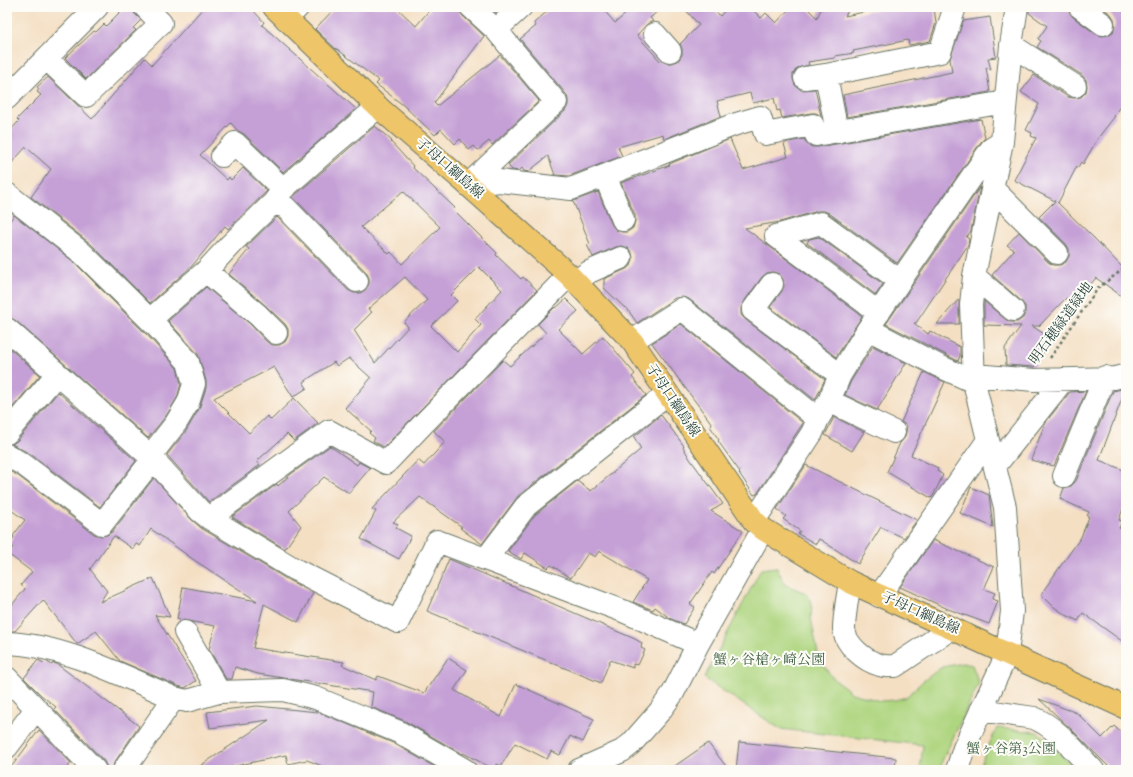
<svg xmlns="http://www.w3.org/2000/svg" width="1133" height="777" viewBox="0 0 1133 777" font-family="'Sorts Mill Goudy','Noto Serif JP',serif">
<rect width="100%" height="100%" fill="#fdfcf7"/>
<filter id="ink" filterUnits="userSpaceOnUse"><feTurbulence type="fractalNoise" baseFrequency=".025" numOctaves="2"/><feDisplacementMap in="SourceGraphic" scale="8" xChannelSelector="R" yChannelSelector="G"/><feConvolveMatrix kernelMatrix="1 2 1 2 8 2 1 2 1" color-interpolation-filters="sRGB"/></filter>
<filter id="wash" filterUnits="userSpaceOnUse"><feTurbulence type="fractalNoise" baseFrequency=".012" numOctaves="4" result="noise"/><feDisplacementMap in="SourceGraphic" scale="16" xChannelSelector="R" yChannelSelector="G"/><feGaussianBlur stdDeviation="0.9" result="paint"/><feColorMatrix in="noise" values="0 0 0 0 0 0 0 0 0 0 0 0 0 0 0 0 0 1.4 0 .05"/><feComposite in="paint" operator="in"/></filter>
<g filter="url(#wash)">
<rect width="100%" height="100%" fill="#f4dfc3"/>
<!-- green -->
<path fill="#aed57f" stroke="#66895a" d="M 776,567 L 786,585 L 806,593 L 812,603 L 811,618 L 819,659 L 832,677 L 852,693 L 880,701 L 895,700 L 906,697 L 923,681 L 942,667 L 963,663 L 972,665 L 979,683 L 942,761 L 941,770 L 920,770 L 923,745 L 780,729 L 704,678 L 761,569 Z
M 997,728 L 1037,732 L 1047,739 L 1076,770 L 980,770 L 984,755 Z"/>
<g id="blocks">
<!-- building -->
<path fill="#c5a0d6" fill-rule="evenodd" d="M 125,7 L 128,7 L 141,20 L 133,28 L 136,30 L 86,79 L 65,58 L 94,31 L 96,32 L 104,24 L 106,26 Z
M 204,7 L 250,7 L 264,22 L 262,25 L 356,109 L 283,172 L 244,134 L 238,131 L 231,123 L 200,155 L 227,180 L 229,177 L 231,180 L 243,168 L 267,191 L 228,229 L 225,226 L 192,266 L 150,303 L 91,244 L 31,197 L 51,169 L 26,147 L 7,168 L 7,134 L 19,121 L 17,119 L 41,95 L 37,92 L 39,89 L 37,87 L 48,77 L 92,119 L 145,58 L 152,65 Z
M 336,7 L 396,7 L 416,26 L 432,7 L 459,7 L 459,11 L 463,16 L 484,36 L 434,103 L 437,106 L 500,55 L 539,101 L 492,145 L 489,141 L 478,150 L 474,146 L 469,150 L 460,139 L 455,144 L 441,129 L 435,135 L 403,105 L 376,84 L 379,81 L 337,49 L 336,49 L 315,29 Z
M 489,7 L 503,7 L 496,13 Z
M 552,7 L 601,7 L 615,23 L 634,7 L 662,7 L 650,18 L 653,21 L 647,24 L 637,35 L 661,62 L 662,61 L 666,63 L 672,63 L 678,61 L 682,55 L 682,49 L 680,44 L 699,25 L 683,7 L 712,7 L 720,16 L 728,7 L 750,7 L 761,18 L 766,13 L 776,23 L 791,7 L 806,7 L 817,18 L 822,7 L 850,7 L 845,16 L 887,7 L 934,7 L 936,23 L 930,41 L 909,45 L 908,40 L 853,51 L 854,53 L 835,56 L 835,58 L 808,62 L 809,65 L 797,68 L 793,74 L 793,79 L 795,85 L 801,90 L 815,89 L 821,116 L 816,113 L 811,113 L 782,118 L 780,110 L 777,111 L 774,98 L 753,103 L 750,93 L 717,101 L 721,116 L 664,139 L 663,134 L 618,147 L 622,156 L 569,176 L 555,175 L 548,156 L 528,172 L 524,171 L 522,168 L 519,171 L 512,170 L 508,165 L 565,111 L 568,105 L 568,99 L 566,94 L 520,39 L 536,26 L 534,23 Z
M 1029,7 L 1068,7 L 1069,12 L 1073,17 L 1096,34 L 1102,36 L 1108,35 L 1113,32 L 1115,25 L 1114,19 L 1111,14 L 1101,7 L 1117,7 L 1126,14 L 1126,98 L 1114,115 L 1115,116 L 1098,138 L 1083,164 L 1081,162 L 1078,167 L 1077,166 L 1058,203 L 1057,202 L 1094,238 L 1126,271 L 1126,299 L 1096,278 L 1073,304 L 1066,298 L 1039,326 L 1032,326 L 1052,339 L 1034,367 L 1006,365 L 1005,348 L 1021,326 L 984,325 L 984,301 L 1005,319 L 1010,322 L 1017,322 L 1023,318 L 1025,313 L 1025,306 L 1021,301 L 992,275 L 1014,250 L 1007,245 L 1019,232 L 1048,262 L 1053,265 L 1060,265 L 1066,262 L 1069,256 L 1069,249 L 1066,244 L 1039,217 L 1055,201 L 1014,180 L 1036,138 L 1031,136 L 1032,133 L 1026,130 L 1039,104 L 1021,92 L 1034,75 L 1068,97 L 1074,98 L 1081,97 L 1086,92 L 1087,86 L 1086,80 L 1082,75 L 1037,47 L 1041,41 L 1038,39 L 1047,26 L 1029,13 Z
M 990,17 L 996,57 L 988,58 L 991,70 L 986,67 L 990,92 L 847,117 L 843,95 L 952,72 L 950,59 L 963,21 Z
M 981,119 L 985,138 L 981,142 L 897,263 L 829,213 L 824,211 L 818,211 L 780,222 L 745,228 L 862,316 L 836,357 L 770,307 L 782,291 L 784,286 L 783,279 L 779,274 L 773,272 L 767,273 L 762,277 L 743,303 L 741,308 L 741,315 L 746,320 L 825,379 L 815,400 L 689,299 L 682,297 L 675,298 L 637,323 L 626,307 L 625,308 L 604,288 L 604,279 L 626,269 L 631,266 L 633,259 L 632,253 L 628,248 L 622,246 L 616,247 L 593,257 L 587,245 L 590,244 L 573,201 L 598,192 L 612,225 L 616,230 L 622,232 L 627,232 L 633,228 L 635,221 L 635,215 L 621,183 L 670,165 L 669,164 L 730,139 L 743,170 L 788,157 L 784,144 L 788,142 L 804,139 L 807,144 L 812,147 L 818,147 Z
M 375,126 L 392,141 L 391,142 L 414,167 L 413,168 L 455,208 L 453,209 L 497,253 L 496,255 L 521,279 L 523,277 L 537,290 L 384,447 L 373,441 L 375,438 L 369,433 L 371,431 L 345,408 L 371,378 L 349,358 L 337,366 L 334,362 L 303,382 L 307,388 L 293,397 L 274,367 L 214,398 L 249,433 L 267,416 L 271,420 L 294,398 L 318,423 L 294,441 L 287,434 L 257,461 L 260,465 L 209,502 L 167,455 L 186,431 L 199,409 L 206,388 L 206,381 L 198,354 L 168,321 L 206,287 L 250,324 L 267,342 L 273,345 L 279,345 L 285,342 L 288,336 L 288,329 L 285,324 L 266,306 L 229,274 L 249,249 L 246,247 L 277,217 L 348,290 L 354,293 L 360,293 L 365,290 L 369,284 L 369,278 L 366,272 L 293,197 ZM 403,191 L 440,227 L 402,264 L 391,252 L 389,254 L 361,227 ZM 479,267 L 502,290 L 475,319 L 481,325 L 457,352 L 431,326 L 457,301 L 451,295 ZM 405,277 L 427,300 L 404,322 L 408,327 L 375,363 L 354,330 L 372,312 L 368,309 Z
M 980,187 L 971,231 L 966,237 L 969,239 L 968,245 L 916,323 L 914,323 L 928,334 L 930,331 L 960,347 L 960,356 L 958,361 L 886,324 Z
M 14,215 L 74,262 L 149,337 L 177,368 L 181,384 L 177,398 L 166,416 L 148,438 L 15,320 L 7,317 L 7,225 Z
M 819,237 L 883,284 L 876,295 L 807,243 L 809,239 Z
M 566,299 L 578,311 L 558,329 L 583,354 L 603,336 L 635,374 L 632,377 L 646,395 L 518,496 L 482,544 L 460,528 L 462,527 L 420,497 L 393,522 L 398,524 L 396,528 L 411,536 L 399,559 L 361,539 L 376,511 L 372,509 L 418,460 L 424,465 L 445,442 L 434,431 L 503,360 L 510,366 L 546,333 L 538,324 L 555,307 L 556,308 Z
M 959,299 L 959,324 L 937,324 Z
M 681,324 L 803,423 L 757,494 L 754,495 L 739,473 L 740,472 L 718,441 L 719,440 L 710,426 L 712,424 L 652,343 Z
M 7,346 L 40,375 L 7,414 Z
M 873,346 L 906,363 L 877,410 L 845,395 L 851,381 Z
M 924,372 L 945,382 L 911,455 L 938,468 L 937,471 L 943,475 L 933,496 L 931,498 L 887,472 L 900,443 L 905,437 L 907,426 L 901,422 Z
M 1126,388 L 1099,460 L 1126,471 L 1126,500 L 1119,520 L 1122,521 L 1119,528 L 1126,531 L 1126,644 L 1083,613 L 1078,621 L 1066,615 L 1054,607 L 1041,594 L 1081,537 L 1089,517 L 1087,516 L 1089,512 L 1060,499 L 1064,488 L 1071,486 L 1076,481 L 1113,391 Z
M 1086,391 L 1054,466 L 1031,460 L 1045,423 L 1070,392 Z
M 58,392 L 136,461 L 100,507 L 32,455 L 12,444 L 17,441 Z
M 661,415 L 684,446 L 683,447 L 690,459 L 723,504 L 711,511 L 743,531 L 714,574 L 712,572 L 690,604 L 695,607 L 684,624 L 671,619 L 655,607 L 653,610 L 633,602 L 647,580 L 599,551 L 595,557 L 588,553 L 571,578 L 551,565 L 548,568 L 525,553 L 521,559 L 508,551 L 535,515 L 577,481 L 591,491 L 641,449 L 634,437 Z
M 834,417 L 864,432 L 852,451 L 825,435 Z
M 330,446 L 357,465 L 359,462 L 370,468 L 349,493 L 324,477 L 289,511 L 301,526 L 285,549 L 232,517 L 277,484 L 278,486 L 291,474 Z
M 806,465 L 917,520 L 904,538 L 881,527 L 858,564 L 821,540 L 819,539 L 816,544 L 798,534 L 800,531 L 783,519 L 786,516 L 777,509 Z
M 7,470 L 17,475 L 94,534 L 101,536 L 107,535 L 112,532 L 154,478 L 191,519 L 201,528 L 290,581 L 313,593 L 298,622 L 264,604 L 253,648 L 344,662 L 342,665 L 376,680 L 378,676 L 424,693 L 448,658 L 467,670 L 454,690 L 501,717 L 516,684 L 594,719 L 583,742 L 570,736 L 560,755 L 551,751 L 547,759 L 515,743 L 501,766 L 497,764 L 494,769 L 463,753 L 462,754 L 405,721 L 371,707 L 373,692 L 258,674 L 235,667 L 232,679 L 226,679 L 209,649 L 215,626 L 177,619 L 183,587 L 257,601 L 194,560 L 151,529 L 140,546 L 136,544 L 133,549 L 114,536 L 90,569 L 107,591 L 100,602 L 153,578 L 170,617 L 155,615 L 196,681 L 185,688 L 178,686 L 120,661 L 96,631 L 77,644 L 43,600 L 15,631 L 7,631 L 7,611 L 25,589 L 21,585 L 32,572 L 8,554 L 13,547 L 9,544 L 14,537 L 13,536 L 25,520 L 7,507 Z
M 971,487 L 989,495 L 993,527 L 960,513 Z
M 933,540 L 994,567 L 984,589 L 995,593 L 992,599 L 998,601 L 989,624 L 948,609 L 900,587 Z
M 449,559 L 635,639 L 642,643 L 641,648 L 645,650 L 638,665 L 633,664 L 633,668 L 610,660 L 601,683 L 427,611 Z
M 38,660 L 44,663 L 46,661 L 52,665 L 53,663 L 57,664 L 139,726 L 114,763 L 112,770 L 107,768 L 104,761 L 54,709 L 56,707 L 41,695 L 24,678 Z
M 1039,699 L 1077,713 L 1102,738 L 1114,726 L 1126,737 L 1126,770 L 1112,770 L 1074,732 Z
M 257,706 L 318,712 L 393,743 L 440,770 L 332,770 L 307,760 L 288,764 L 286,755 L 217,770 L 194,770 L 269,720 L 210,728 L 207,712 Z
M 39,730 L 71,763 L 66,770 L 9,770 Z
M 739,742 L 896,758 L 895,770 L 736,770 Z
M 708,743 L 729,770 L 669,770 Z"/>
</g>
</g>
<g filter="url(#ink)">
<use href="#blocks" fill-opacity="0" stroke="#6a7666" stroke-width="1"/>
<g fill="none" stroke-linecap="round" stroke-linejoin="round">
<!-- minor casing -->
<g stroke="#6a7666" stroke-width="24">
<path id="minor" d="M 1080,7 L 1103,24
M 286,19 L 298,7
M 496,30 L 521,7
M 655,34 L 670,51
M 1011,45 L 1075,86
M 47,59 L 86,96 L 161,23 L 145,7
M 826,75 L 837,132
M 805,78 L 826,75 L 940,52 L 955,7
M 7,98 L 97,7
M 222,156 L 235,143 L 283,189
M 605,176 L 623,220
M 468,185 L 499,181 L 571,189 L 733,125 L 760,117 L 765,134 L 813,125 L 816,135 L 1005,102
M 468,185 L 556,102 L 496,30 L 471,7
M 993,189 L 1057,253
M 7,194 L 82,253 L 158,328 L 188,362 L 194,384 L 188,403 L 176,423 L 155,450 L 153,459 L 102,524 L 24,465 L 7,455
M 274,202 L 285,207 L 357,281
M 206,271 L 258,315 L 276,333
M 974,276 L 1013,310
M 575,282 L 589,272 L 621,258
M 772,284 L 753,310 L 840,375
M 879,313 L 776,236 L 821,223 L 900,281
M 150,320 L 178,295 L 206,271 L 231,244 L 274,202 L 283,189 L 333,145 L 378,107
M 7,329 L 153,459 L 200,511 L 209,518 L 296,570 L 398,622 L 437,541 L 623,611 L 698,644
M 868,329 L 937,365 L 974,382
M 632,341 L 682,309 L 818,419
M 974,375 L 1034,380 L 1115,378 L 1126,375
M 829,401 L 894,432
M 7,433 L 57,374
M 995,466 L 1064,379
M 1064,476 L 1105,377
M 209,518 L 329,431 L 386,463 L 424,423 L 569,275
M 754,521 L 812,433 L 818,419 L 829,401 L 840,375 L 868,329 L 900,281 L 991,149 L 1002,142
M 486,559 L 526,506 L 667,394
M 850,582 C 848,595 844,616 844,629 C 845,645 865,661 880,665 C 885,667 890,666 895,666 L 952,628
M 879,596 L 988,440
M 185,632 L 219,692
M 7,643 C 63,645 123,676 174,698 L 187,701 L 219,692 L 283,690 L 316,698 L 399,732 L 465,770
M 7,678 L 95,770
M 981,710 L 1034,718 C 1058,728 1075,752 1093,770
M 7,747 L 36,709
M 124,770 L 174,698
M 579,770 L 622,751 L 631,744 L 660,711 L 673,693 L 698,644 L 763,529
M 957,770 L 964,748 L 1007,654 L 1012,611 L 1005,507 L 988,440 L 974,382 L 971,305 L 974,276 L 1002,142 L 1011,45 L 1017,7"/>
</g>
<!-- major casing -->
<g stroke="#6a7666" stroke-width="24">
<path id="major" d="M 274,7 L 378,107 L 468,185 L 569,275 L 632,341 L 754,521 L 763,529 L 850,582 L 1126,708"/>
</g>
<!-- path -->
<path stroke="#6a7666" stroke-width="2.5" stroke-dasharray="3 3" stroke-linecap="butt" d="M 1050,358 L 1098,288 L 1122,270 L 1126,265"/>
<!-- minor -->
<use href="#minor" stroke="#fff" stroke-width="22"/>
<!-- major -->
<use href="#major" stroke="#eec569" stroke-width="22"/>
</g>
</g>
<g text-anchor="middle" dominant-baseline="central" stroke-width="4" stroke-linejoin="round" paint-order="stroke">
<!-- street labels -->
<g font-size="14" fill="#1f3d34" stroke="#fdfcf7">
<text transform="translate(449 169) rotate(41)">子母口綱島線</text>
<text transform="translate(1062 324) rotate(-54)">明石穂緑道緑地</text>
<text transform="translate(672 401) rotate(56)">子母口綱島線</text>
<text transform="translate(920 614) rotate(24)">子母口綱島線</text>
</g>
<!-- park labels -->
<g font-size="14" fill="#436347" stroke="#fdfcf7">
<text x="769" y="661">蟹ヶ谷槍ヶ崎公園</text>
<text x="1011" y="750">蟹ヶ谷第3公園</text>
</g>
</g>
<!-- margin -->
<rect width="1133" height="777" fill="none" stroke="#fdfcf7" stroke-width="24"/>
</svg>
